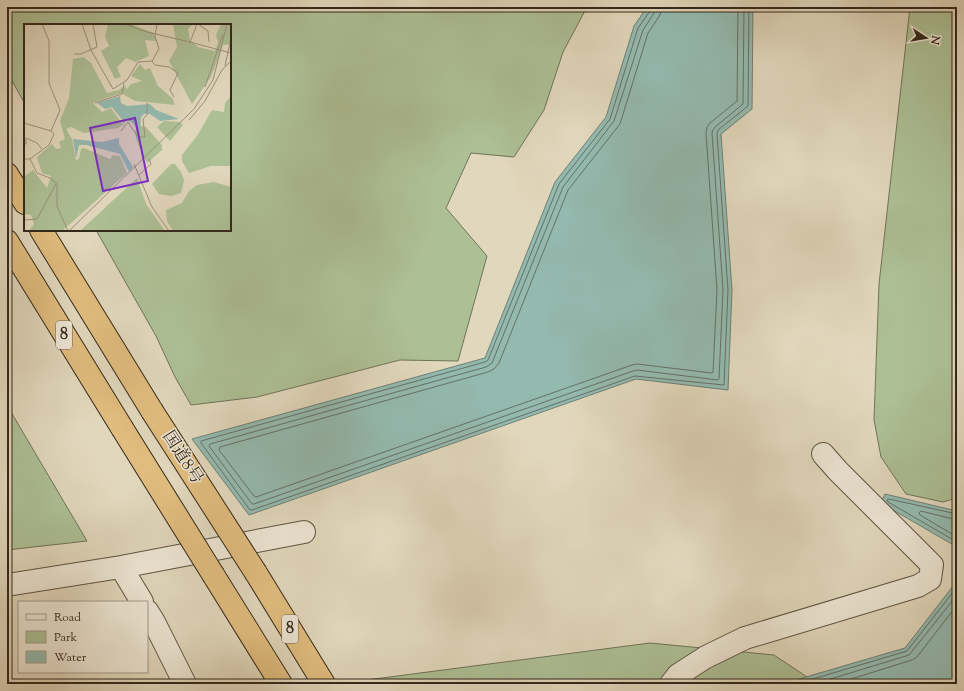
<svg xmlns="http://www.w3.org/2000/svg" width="964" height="691" viewBox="0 0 964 691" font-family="'Sorts Mill Goudy','Noto Serif JP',serif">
<rect width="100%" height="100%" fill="#e1d7bc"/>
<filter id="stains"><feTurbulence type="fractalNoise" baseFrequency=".005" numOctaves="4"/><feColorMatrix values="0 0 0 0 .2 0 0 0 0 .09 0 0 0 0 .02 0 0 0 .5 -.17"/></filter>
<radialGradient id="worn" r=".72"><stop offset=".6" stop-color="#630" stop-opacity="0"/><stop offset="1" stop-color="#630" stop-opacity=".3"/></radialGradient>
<!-- green -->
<path fill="#adbf95" stroke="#707458" d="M 7,7 L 587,7 L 563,52 L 544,110 L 514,157 L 471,153 L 446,208 L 487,256 L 458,361 L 400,360 L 257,397 L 191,405 L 175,377 L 156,336 L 96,230 L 230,230 L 230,25 L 25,25 L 25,104 L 7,72 Z
M 910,7 L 957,7 L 957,498 L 943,502 L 906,494 L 881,457 L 874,420 L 879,284 Z
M 7,405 L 8,407 L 87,541 L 7,550 Z
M 650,643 L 774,655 L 813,681 L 816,684 L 336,684 Z"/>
<!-- water -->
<path fill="#94bab0" stroke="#6e8074" d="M 647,7 L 753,7 L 752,109 L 721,134 L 732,290 L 728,390 L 636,379 L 249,515 L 192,439 L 485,358 L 555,182 L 606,117 L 634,26 Z
M 885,494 L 957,511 L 957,547 L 881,503 Z
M 957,581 L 957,684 L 782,684 L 905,648 Z"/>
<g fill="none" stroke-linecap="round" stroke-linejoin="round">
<!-- shore -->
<path stroke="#647166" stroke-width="1" d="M 650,7 L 650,11 L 638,28 L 610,119 L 559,184 L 488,360 L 485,362 L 201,441 L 201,443 L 250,510 L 252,510 L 635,376 L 724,385 L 728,290 L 717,134 L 718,130 L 748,106 L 749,7
M 655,7 L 654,13 L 643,30 L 614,121 L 563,187 L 492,363 L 486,367 L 210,444 L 209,446 L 252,504 L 254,504 L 633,371 L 637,370 L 718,380 L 719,379 L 723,290 L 712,133 L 713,130 L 715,127 L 743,104 L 744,7
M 662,7 L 660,15 L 648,33 L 620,124 L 568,190 L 499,363 L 494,369 L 488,372 L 220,447 L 219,450 L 254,496 L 256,497 L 632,365 L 637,364 L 712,373 L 713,372 L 717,290 L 706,133 L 707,127 L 710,123 L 737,101 L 738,7
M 957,514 L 889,499 L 887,500 L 888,502 L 957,542
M 957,520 L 921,511 L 919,513 L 920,515 L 957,537
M 796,684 L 907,651 L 957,587
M 814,684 L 909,655 L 957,595
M 835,684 L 912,660 L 917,657 L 957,605"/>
<!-- minor casing -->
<g stroke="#5f5443" stroke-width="24">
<path id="minor" d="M 121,567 L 142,602
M 7,585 L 121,567 L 304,532
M 147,611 L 154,622 L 185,684
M 671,684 L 678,675 L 706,657 L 745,638 L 918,586 L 930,579 L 932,565 L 838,471 L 823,454"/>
</g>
<!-- trunk casing -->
<g stroke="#34281b" stroke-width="24">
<path id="trunk" d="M 7,174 L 25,203
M 41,230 L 152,411
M 7,241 L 122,428
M 256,573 L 324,684
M 214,576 L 281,684"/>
</g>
<!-- minor -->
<use href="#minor" stroke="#ece5d3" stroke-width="22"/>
<!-- trunk -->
<use href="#trunk" stroke="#e0bc7e" stroke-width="22"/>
<!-- trunk-bridge casing -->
<g stroke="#34281b" stroke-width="24" stroke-linecap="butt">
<path id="trunk-bridge" d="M 152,411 L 256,573
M 122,428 L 214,576"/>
</g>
<!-- trunk-bridge -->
<use href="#trunk-bridge" stroke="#e0bc7e" stroke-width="22"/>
</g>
<g text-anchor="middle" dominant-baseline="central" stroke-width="3" stroke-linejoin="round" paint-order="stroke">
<!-- shield labels -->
<g fill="#ece5d3" stroke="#6b6152" stroke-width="1">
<rect x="56" y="321" width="16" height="28" rx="3"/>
<rect x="282" y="615" width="16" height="28" rx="3"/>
</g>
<g font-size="16" font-weight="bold" fill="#34281b">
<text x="64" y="335">8</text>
<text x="290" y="629">8</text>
</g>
<!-- street labels -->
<g font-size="17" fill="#34281b" stroke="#ece5d3">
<text transform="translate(182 458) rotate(57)">国道8号</text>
</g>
</g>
<!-- overview -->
<g transform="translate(24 24)">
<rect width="207" height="207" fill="#e1d7bc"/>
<path d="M 84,0 L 106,0 L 130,9 L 132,17 L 121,16 L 125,32 L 111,38 L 102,34 L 93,43 L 97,53 L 91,55 L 77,27 L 85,22 L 81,13 ZM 149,0 L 169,0 L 164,5 L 166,16 L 174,23 L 191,27 L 194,19 L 192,11 L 197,0 L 207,0 L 207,20 L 199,21 L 187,53 L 168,80 L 145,37 L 153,23 ZM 59,33 L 67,39 L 83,69 L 95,66 L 101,62 L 103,65 L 107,60 L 118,57 L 107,52 L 116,40 L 121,46 L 126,44 L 134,62 L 149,75 L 151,81 L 111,77 L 97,69 L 69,79 L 78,88 L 87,84 L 99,101 L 94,104 L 60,109 L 47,103 L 42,105 L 48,115 L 52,136 L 55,135 L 57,125 L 60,124 L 86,135 L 89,131 L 96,132 L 103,149 L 38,207 L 5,207 L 10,200 L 7,191 L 0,190 L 0,153 L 9,146 L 23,164 L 27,152 L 18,149 L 13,133 L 28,120 L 32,125 L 37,124 L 35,118 L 41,115 L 36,97 L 45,74 L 49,35 ZM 207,72 L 207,142 L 187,142 L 165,149 L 158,137 L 158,131 L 173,112 L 188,86 L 200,88 L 201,79 ZM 140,97 L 156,98 L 159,101 L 146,117 L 133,103 ZM 116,102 L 122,103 L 138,121 L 138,126 L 123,139 L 112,115 L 111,107 ZM 147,140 L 151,140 L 157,148 L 160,156 L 157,169 L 147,172 L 135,170 L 128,160 ZM 113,154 L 122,180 L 141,207 L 56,207 ZM 190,158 L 207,163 L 207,207 L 149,207 L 143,197 L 142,186 L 158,179 L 165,167 L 173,161 Z" fill="#adbf95"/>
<path d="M 96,72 L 97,79 L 103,82 L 126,80 L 132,86 L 155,95 L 136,97 L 126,90 L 120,90 L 117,93 L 116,111 L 109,99 L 102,95 L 99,102 L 99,97 L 88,83 L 81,85 L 73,79 ZM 95,114 L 95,120 L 109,143 L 105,148 L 96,130 L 62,121 L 55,121 L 52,134 L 49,115 L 78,118 Z" fill="#94bab0"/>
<path fill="none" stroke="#9c917c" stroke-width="1" d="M 18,0 L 25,17 L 25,59 L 36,86 L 27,107M 58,0 L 67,26 L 89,65 L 103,56 L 114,38 L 128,37M 101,0 L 123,8 L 166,18M 173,0 L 166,18 L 207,29M 174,0 L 184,7 L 185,18M 50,30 L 57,30 L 73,23 L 69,0M 128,37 L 131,41 L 145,43 L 154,49 L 146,66 L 150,73M 128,37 L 135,25 L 131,12 L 133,0M 201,42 L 207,14M 181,63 L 199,10M 71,79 L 98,70 L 100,59M 165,96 L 181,77 L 198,46 L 207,37M 0,99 L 27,107 L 30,110 L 25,121 L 6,135 L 0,135M 97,107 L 104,98 L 114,113 L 121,113 L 119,95 L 123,91 L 123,79M 0,120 L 2,120 L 2,114 L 13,119 L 18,125M 6,135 L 13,149 L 26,154 L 33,160 L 33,182 L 44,207M 110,140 L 128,183 L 145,207M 115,151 L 127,140 L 125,134M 0,196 L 13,195 L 32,160M 45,207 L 170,85 L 189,56 L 203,0"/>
<path fill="#7b2cbf" fill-opacity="0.15" stroke="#7b2cbf" stroke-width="2" d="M 111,94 L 124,157 L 79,167 L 66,104 Z"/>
<rect width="207" height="207" fill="none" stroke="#34281b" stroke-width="2"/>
</g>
<!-- margin -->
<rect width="964" height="691" fill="none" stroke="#e1d7bc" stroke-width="24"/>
<rect x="8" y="8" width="948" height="675" fill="none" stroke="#34281b" stroke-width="2"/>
<rect x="12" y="12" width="940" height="667" fill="none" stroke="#34281b"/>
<!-- legend -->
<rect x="18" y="601" width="130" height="72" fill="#ece5d3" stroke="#a29989"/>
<rect x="26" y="614" width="20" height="6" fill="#ece5d3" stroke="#a29989"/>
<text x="54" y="621" font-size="12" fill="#34281b">Road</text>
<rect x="26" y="631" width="20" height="12" fill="#adbf95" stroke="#a29989"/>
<text x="54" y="641" font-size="12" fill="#34281b">Park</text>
<rect x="26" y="651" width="20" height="12" fill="#94bab0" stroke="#a29989"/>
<text x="54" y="661" font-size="12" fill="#34281b">Water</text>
<!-- north arrow -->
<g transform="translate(926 38) rotate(102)" stroke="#ece5d3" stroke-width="3" paint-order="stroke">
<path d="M0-3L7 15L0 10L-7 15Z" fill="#34281b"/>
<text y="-6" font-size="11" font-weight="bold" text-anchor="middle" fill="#34281b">N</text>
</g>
<rect width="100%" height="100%" filter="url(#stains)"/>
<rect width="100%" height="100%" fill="url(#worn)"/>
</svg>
